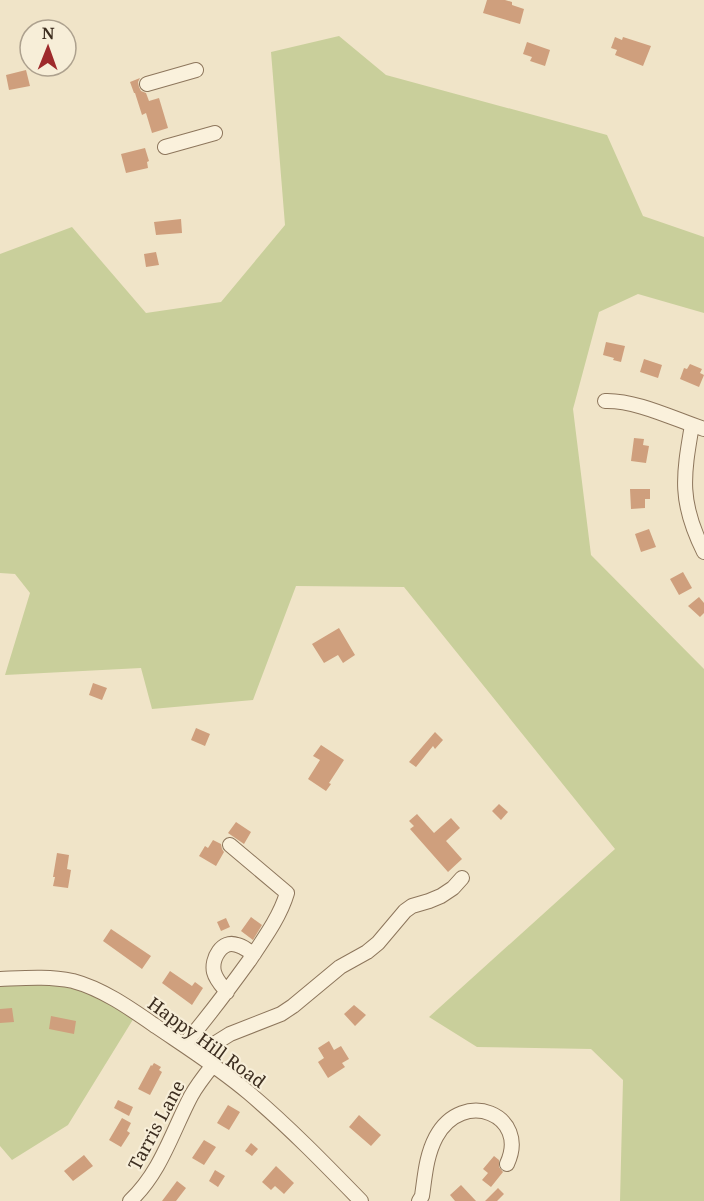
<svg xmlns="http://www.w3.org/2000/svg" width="704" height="1201" viewBox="0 0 704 1201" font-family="'Noto Serif',serif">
<rect width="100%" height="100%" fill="#f0e4c8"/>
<!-- green -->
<path fill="#c9cf9b" d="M 339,36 L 386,75 L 607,135 L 643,216 L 704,237 L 704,313 L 638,294 L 599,312 L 573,409 L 591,555 L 704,669 L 704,1201 L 620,1201 L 623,1080 L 591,1049 L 477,1047 L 429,1017 L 615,849 L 404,587 L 296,586 L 253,700 L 152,709 L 141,668 L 5,675 L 30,593 L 15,574 L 0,573 L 0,254 L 72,227 L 146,313 L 221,302 L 285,225 L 271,52 Z
M 55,978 L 137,1013 L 68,1125 L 12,1160 L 0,1146 L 0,979 Z"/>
<!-- building -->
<path fill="#cf9f7d" d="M 487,0 L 505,0 L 512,2 L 512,5 L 524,9 L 520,24 L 483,13 Z
M 615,37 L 622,40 L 623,37 L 651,46 L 643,66 L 615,55 L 617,50 L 611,48 Z
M 527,42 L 550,50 L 545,66 L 530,61 L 532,57 L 523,54 Z
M 26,70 L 30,86 L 9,90 L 6,75 Z
M 140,78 L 138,82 L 139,87 L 141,91 L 146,93 L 149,101 L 159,98 L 168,128 L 152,133 L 146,113 L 142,115 L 135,93 L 134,93 L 130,82 Z
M 145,148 L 149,161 L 147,162 L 148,168 L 126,173 L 121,154 Z
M 181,219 L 182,233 L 156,235 L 154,222 Z
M 156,252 L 159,265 L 146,267 L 144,254 Z
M 606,342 L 625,346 L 621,362 L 613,360 L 614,358 L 603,355 Z
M 644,359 L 662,365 L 658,378 L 640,372 Z
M 690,364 L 702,369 L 700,373 L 704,375 L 699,387 L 680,379 L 684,368 L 687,369 Z
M 634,438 L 644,439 L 643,445 L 649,446 L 646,463 L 631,461 Z
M 630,489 L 650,489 L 650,499 L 645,499 L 645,508 L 631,509 Z
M 649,529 L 656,547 L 641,552 L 635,534 Z
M 683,572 L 692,588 L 679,595 L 670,579 Z
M 699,597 L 704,603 L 704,613 L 700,617 L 688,606 Z
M 339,628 L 355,655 L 343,663 L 338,655 L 324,663 L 312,644 Z
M 93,683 L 107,688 L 102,700 L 89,695 Z
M 196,728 L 210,734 L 205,746 L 191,740 Z
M 435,732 L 443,740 L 435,749 L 433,746 L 416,767 L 409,762 Z
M 321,745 L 344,760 L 329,783 L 331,784 L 326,791 L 308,779 L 320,760 L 313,756 Z
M 499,804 L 508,812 L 501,820 L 492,811 Z
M 417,814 L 434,833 L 451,818 L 460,828 L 446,841 L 462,859 L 448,872 L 410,829 L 414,826 L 409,821 Z
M 236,822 L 251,832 L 244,844 L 228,833 Z
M 213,840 L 221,844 L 222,849 L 224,852 L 216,866 L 199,856 L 205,846 L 208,848 Z
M 57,853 L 69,855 L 67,869 L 71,870 L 68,888 L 53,886 L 55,877 L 53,877 Z
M 251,917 L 262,925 L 253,940 L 241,931 Z
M 226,918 L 230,927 L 221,931 L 217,922 Z
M 111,929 L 151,956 L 142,969 L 103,941 Z
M 170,971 L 192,986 L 195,982 L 203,988 L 192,1005 L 162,983 Z
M 354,1005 L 366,1015 L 355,1026 L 344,1014 Z
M 12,1008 L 14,1022 L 0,1023 L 0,1009 Z
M 51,1016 L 76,1021 L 74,1034 L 49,1029 Z
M 329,1041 L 334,1050 L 341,1046 L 349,1059 L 342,1063 L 345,1067 L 328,1078 L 318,1062 L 324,1058 L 318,1048 Z
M 154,1063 L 161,1067 L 159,1070 L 162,1072 L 150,1095 L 138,1089 L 151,1065 L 152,1066 Z
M 118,1100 L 133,1107 L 129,1116 L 114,1108 Z
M 228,1105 L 240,1112 L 229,1130 L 217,1123 Z
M 359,1115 L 381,1135 L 371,1146 L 349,1127 Z
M 122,1118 L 131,1123 L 127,1131 L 130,1133 L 121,1147 L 109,1140 Z
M 204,1140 L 216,1147 L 204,1165 L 192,1158 Z
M 251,1143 L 258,1149 L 252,1156 L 245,1151 Z
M 84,1155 L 93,1166 L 73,1181 L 64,1171 Z
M 494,1156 L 499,1160 L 499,1167 L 503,1172 L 491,1187 L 482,1180 L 488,1173 L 483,1169 Z
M 276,1166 L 294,1183 L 284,1194 L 275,1186 L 271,1190 L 262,1182 Z
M 215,1170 L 225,1176 L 218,1187 L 209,1181 Z
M 177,1181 L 186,1188 L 176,1201 L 162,1201 Z
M 461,1185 L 476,1201 L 455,1201 L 450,1195 Z
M 498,1188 L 504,1194 L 497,1201 L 485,1201 Z"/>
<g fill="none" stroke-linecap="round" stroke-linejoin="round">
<!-- minor casing -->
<g stroke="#8d765c" stroke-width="16">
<path id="minor" d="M 147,84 L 196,70
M 165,147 L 215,133
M 605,401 C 636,400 674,419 704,429
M 692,425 C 683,477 679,502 704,552
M 0,979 C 25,978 48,976 73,981 C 103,989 131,1009 157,1027 C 188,1048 221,1069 249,1093 C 289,1127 325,1164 361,1201
M 227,992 C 222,986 216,980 214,972 C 211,959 222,939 237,945 C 243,946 248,951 254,954
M 184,1045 C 207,1018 228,990 249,961 C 263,940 280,917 287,893 L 230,845
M 199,1055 L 214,1044 L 230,1034 L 281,1014 L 293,1006 L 340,967 L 367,952 L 378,943 L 405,911 L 412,906 L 429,901 L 441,896 L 453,888 L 462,878
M 130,1201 C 161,1172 172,1132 191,1096 C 197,1085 205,1075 213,1065
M 419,1201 L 422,1196 C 425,1176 426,1156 436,1137 C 463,1087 530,1115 507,1164"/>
</g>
<!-- minor -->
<use href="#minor" stroke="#faf1dc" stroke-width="14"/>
</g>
<g text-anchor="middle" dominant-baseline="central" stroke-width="4.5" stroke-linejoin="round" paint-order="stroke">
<!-- street labels -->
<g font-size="18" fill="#3d2e20" stroke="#f7eed8">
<text transform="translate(207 1042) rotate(36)">Happy Hill Road</text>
<text transform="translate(156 1125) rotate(-62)">Tarris Lane</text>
</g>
</g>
<!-- north arrow -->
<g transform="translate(48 48) rotate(1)"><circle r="28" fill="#f7eed8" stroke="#ada18e" stroke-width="1.5"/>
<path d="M0-4.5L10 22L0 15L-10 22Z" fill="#9e2a2b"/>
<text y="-9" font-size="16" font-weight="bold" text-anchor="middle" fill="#3d2e20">N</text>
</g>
</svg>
